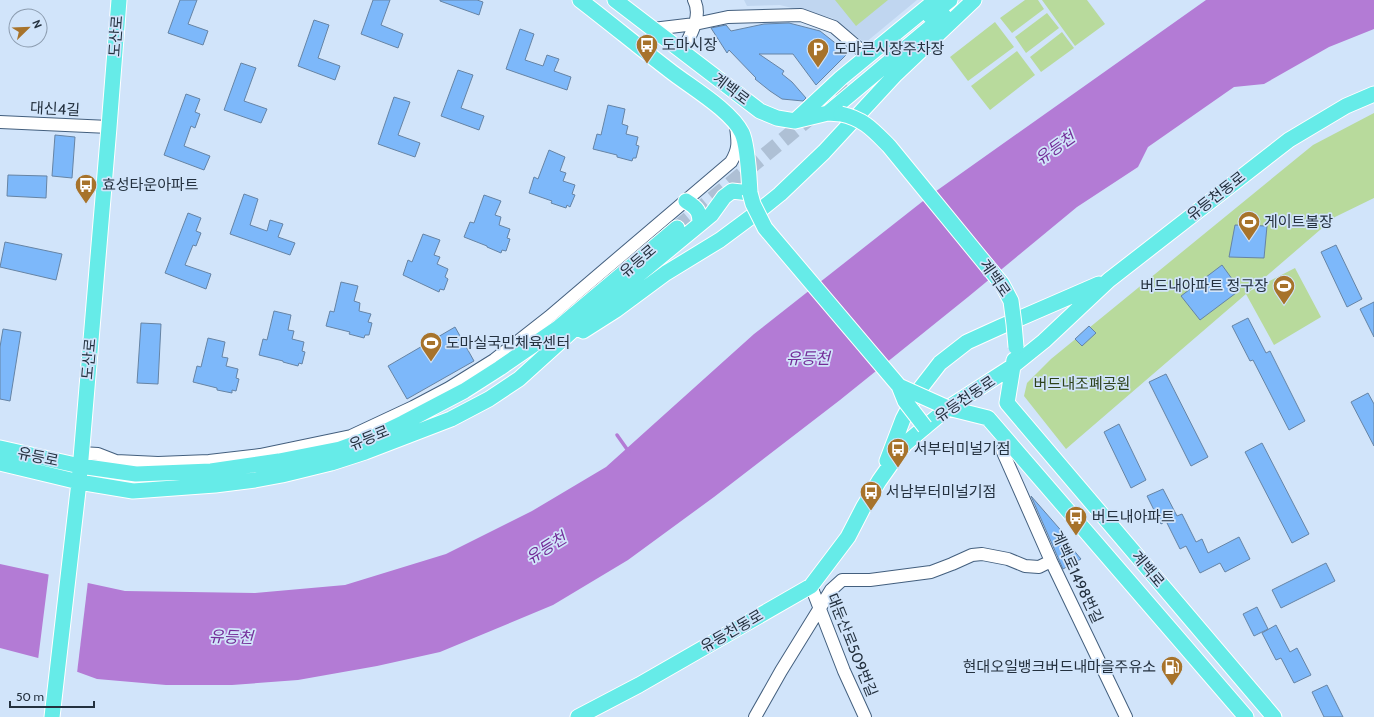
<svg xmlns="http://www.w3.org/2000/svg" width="1374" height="717" viewBox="0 0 1374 717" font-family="Cabin,'Noto Sans KR',sans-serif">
<rect width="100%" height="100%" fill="#d1e4fa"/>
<!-- built -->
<path fill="#c0d6f0" d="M 744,0 L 917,0 L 865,43 L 832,18 L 780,5 L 747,6 Z"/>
<!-- green -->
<path fill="#b8da9c" d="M 835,0 L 888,0 L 856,26 Z
M 1025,0 L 1038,0 L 1044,9 L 1012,33 L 1000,18 Z
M 1042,0 L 1087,0 L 1105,24 L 1075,46 Z
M 1047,13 L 1059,28 L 1026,53 L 1015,37 Z
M 995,22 L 1014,47 L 968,81 L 950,57 Z
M 1062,32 L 1074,48 L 1041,72 L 1030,57 Z
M 1017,51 L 1035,75 L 990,110 L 971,86 Z
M 1374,113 L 1374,198 L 1335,217 L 1248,292 L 1295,268 L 1321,317 L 1274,345 L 1246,294 L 1066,449 L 1024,396 L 1027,383 L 1051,359 L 1313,145 Z"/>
<!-- water -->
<path fill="#b37bd5" d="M 1206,0 L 1374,0 L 1374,29 L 1329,47 L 1264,84 L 1234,87 L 1148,147 L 1138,167 L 1077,207 L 968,297 L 840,400 L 714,497 L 628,560 L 553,605 L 440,652 L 377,666 L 298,680 L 232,685 L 166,685 L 97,679 L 42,659 L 0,648 L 0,564 L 125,591 L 255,593 L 345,585 L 446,554 L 532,511 L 606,467 L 754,334 L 932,194 Z"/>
<!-- pier -->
<path fill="#d1e4fa" d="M 49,572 L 88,581 L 77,673 L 38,660 Z"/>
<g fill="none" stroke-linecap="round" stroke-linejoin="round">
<!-- stream -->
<path stroke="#b37bd5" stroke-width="3.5" d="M 617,435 L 629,452"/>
</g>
<!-- building -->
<path fill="#7db8fa" stroke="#6684a5" d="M 180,0 L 197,0 L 188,24 L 208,31 L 203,45 L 168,33 Z
M 373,0 L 390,0 L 381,25 L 403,34 L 398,48 L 361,34 Z
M 440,0 L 477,0 L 483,2 L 479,15 L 440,1 Z
M 314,20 L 329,25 L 318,58 L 340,66 L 335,80 L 298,66 Z
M 789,23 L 820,31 L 848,53 L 816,85 L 793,54 L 759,54 L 784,71 L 782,74 L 792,82 L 806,98 L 803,101 L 782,99 L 770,91 L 755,79 L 756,78 L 729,50 L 727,53 L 711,28 L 726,25 L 731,31 L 764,24 Z
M 520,29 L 534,34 L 525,60 L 543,66 L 547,55 L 559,59 L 554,71 L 571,77 L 567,90 L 506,69 Z
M 241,63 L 256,68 L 244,101 L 267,109 L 261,123 L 224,110 Z
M 458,70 L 473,75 L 461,108 L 484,116 L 479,130 L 441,116 Z
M 186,94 L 200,99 L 195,112 L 200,114 L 195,128 L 191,126 L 184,146 L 210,156 L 204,170 L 164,155 Z
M 394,97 L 410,102 L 398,135 L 420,143 L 415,157 L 378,144 Z
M 608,105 L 625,109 L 622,124 L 628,126 L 626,134 L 638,137 L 636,145 L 639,146 L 636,158 L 633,158 L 632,161 L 617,157 L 617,155 L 593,149 L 597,134 L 601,135 Z
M 55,135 L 75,137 L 72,178 L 52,176 Z
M 549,150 L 565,157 L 560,171 L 566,173 L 563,181 L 575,185 L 572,194 L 575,195 L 570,207 L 567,205 L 566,208 L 551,203 L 552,201 L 529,193 L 534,177 L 538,179 Z
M 8,175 L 47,176 L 46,198 L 7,196 Z
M 244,194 L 258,199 L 250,225 L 267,231 L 270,220 L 283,224 L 278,237 L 295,243 L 290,255 L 230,234 Z
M 484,195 L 501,201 L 495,215 L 501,217 L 499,225 L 510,229 L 507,238 L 510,239 L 506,251 L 502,250 L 501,253 L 487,247 L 487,246 L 464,237 L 470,222 L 474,223 Z
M 188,213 L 201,218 L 196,231 L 201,233 L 196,246 L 193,245 L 185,265 L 211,274 L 206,289 L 165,273 Z
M 1235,225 L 1267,226 L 1264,258 L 1229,257 Z
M 423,234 L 440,240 L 434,255 L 440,257 L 437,264 L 448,269 L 445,277 L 448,279 L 444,290 L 440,289 L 439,292 L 403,275 L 408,260 L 412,262 Z
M 5,242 L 62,254 L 56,280 L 0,267 Z
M 1336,245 L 1362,299 L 1347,307 L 1321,252 Z
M 1222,265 L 1240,290 L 1200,320 L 1181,296 Z
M 341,282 L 358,286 L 354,301 L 360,303 L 359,311 L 371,314 L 368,322 L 372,323 L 369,335 L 365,335 L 364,338 L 349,334 L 350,332 L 326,326 L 330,311 L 334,312 Z
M 1374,302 L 1374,337 L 1360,309 Z
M 274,311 L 291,315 L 288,330 L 294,331 L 292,339 L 304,342 L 302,351 L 305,352 L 302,364 L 299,363 L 298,366 L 283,362 L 283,361 L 259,355 L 263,339 L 267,340 Z
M 1248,318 L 1266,353 L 1270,351 L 1305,421 L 1289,430 L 1253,360 L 1250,361 L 1232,326 Z
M 141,323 L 161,324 L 158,384 L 137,383 Z
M 1089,326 L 1096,333 L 1082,346 L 1075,339 Z
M 455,327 L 474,361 L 407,399 L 388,366 Z
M 3,329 L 21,332 L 10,401 L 0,399 L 0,347 Z
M 208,338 L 225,342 L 222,357 L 228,358 L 226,366 L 238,369 L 236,378 L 239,379 L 236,391 L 232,390 L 232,393 L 217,390 L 217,388 L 193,382 L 197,366 L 201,367 Z
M 1166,374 L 1208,457 L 1191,466 L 1149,382 Z
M 1368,393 L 1374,404 L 1374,446 L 1351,402 Z
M 1119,424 L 1146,480 L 1131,488 L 1104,432 Z
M 1262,443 L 1309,534 L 1292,543 L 1245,452 Z
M 1163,489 L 1177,516 L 1182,514 L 1196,542 L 1202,539 L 1208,553 L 1239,537 L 1250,559 L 1225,572 L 1220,563 L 1200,573 L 1186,546 L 1180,549 L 1166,521 L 1161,524 L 1147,496 Z
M 1031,496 L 1065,535 L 1062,536 L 1081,559 L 1063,569 Z
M 1326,563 L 1335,581 L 1281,608 L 1272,590 Z
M 1257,607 L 1268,629 L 1254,636 L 1243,614 Z
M 1276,625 L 1290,652 L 1297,648 L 1311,675 L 1294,683 L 1281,658 L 1276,660 L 1262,633 Z
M 1327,685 L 1343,717 L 1324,717 L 1312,692 Z"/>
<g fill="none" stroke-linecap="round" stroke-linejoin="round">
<!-- major-tunnel -->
<path stroke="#aec0d5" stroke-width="15" stroke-dasharray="15 8" stroke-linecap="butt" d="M 677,228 L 853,82"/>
<!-- minor casing -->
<g stroke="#435f7e" stroke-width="14">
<path id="minor" d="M 653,29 L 695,24 L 728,17 L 801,15 L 834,27 L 868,56
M 682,52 C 689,37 703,17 694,0
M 0,122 L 109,127
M 1002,450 L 1051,561 L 1126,717
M 81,453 L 98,454 L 116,461 L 158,463 L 209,461 L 260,455 L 351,436 L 413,407 L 449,388 L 494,360 L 549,317 L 731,162 C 739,149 738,142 736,127
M 811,586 L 844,671 L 865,717
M 755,717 L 781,671 L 831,590 L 842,580 L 870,580 L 931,572 L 952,564 L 972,555 L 982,554 L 1008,559 L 1025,566 L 1039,567 L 1051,561"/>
</g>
<!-- major casing -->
<g stroke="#fff" stroke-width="17">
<path id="major" d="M 615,0 L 760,111 L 777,118 L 795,121 L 828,113 L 841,114
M 930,16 L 950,0
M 828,113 L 944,16
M 797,119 L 841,78 L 936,0
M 686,201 C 697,208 700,211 700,224
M 583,331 L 616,310 L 666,273 L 720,240 L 759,211 L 780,194 L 824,152 L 896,74 L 974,0
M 1014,360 L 1007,403 L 1274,717
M 948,408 L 988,418 L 1246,717
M 0,448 L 80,466 L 136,474 L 211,471 L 279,461 L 340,449 L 376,436 L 403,423 L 464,391 L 500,368 L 558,328 L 677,228
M 887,461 L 903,419 L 916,394 L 940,363 L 967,342 L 1000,327 L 1099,284
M 0,463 L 79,482 L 133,491 L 215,485 L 255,480 L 282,475 L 331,463 L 365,452 L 451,419 L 489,399 L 519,379 L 592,313 L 711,215 L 724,197 L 732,191 L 750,193 C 749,178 748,146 742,133 C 731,110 689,86 669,70 C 639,47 610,23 580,0
M 52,717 L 79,482 L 109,127 L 119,0
M 578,717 L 639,685 L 811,586 L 848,537 L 864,506 L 879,481 L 905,444 L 925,427 L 948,408 L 1013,366 L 1044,341 L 1109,280 L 1289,140 L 1346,106 L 1374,94"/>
</g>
<!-- minor -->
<use href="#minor" stroke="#fff" stroke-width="12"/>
<!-- major -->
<use href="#major" stroke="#66ebe8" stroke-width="15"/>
<!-- major-bridge casing -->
<g stroke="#fff" stroke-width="17" stroke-linecap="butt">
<path id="major-bridge" d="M 841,114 C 864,119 873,130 889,146 L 1002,284 L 1011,301 L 1014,324 L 1016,347
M 750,193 L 753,204 L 765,228 L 899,386 L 948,408
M 899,386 L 905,401 L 925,427"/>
</g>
<!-- major-bridge -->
<use href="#major-bridge" stroke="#66ebe8" stroke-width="15"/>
</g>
<!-- icons -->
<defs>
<g id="bus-pin" transform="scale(1.15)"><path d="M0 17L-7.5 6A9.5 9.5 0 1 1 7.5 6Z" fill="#a7732b" stroke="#d1e4fa"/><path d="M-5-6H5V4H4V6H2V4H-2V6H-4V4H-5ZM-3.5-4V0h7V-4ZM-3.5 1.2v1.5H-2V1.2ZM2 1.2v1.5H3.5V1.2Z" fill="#fff"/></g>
<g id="parking-pin" transform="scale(1.15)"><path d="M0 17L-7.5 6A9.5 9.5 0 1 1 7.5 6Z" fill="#a7732b" stroke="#d1e4fa"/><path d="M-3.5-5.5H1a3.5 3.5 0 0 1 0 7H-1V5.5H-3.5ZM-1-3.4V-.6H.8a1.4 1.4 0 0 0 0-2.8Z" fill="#fff"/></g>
<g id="stadium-pin" transform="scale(1.15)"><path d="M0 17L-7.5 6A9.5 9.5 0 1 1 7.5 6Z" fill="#a7732b" stroke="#d1e4fa"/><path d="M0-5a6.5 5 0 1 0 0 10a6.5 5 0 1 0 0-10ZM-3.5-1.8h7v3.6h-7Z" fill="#fff"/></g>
<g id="fuel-pin" transform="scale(1.15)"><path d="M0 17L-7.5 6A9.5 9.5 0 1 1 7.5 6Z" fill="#a7732b" stroke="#d1e4fa"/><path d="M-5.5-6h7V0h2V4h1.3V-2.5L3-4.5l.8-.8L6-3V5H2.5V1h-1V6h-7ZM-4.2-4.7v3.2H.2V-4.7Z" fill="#fff"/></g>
</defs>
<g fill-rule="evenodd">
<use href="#bus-pin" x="647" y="45"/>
<use href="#parking-pin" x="818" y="49"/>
<use href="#bus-pin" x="86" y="185"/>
<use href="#stadium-pin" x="1249" y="222"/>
<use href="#stadium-pin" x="1284" y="286"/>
<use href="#stadium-pin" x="431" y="343"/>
<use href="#bus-pin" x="898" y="449"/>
<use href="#bus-pin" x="871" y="492"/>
<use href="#bus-pin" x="1076" y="517"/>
<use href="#fuel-pin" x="1172" y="667"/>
</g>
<g text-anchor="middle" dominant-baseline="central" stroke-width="3.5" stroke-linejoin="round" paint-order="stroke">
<!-- street labels -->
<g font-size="15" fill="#24313f" stroke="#d1e4fa">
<text transform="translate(116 36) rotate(-86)">도산로</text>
<text transform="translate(731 89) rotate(37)">계백로</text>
<text transform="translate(55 109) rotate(3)">대신4길</text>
<text transform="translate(1216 196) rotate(-38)">유등천동로</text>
<text transform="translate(638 261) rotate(-40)">유등로</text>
<text transform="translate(995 278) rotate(55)">계백로</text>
<text transform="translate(89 359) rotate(-85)">도산로</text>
<text transform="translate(965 399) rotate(-34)">유등천동로</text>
<text transform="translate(369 438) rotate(-22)">유등로</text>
<text transform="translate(38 457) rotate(12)">유등로</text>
<text transform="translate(1148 569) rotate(50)">계백로</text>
<text transform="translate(1077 577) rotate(65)">계백로1498번길</text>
<text transform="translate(732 631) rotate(-30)">유등천동로</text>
<text transform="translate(852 645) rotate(68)">대둔산로509번길</text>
</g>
<!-- poi labels -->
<g font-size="15" fill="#24313f" stroke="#d1e4fa" text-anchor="start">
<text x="662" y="45">도마시장</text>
<text x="834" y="49">도마큰시장주차장</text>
<text x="102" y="185">효성타운아파트</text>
<text x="1264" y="222">게이트볼장</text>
<text x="1268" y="286" text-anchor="end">버드내아파트 정구장</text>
<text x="446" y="343">도마실국민체육센터</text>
<text x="914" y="449">서부터미널기점</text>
<text x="886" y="492">서남부터미널기점</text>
<text x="1092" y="517">버드내아파트</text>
<text x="1156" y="667" text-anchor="end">현대오일뱅크버드내마을주유소</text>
</g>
<!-- park labels -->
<g font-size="15" fill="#2d421a" stroke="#d1e4fa">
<text x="1082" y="384">버드내조폐공원</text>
</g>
<!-- water labels -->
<g font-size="16" font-style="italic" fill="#732d98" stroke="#d1e4fa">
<text transform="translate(1055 148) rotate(-35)">유등천</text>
<text x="808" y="358">유등천</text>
<text transform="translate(546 548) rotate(-32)">유등천</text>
<text transform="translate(231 637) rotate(2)">유등천</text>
</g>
</g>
<!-- north arrow -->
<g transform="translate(28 28) rotate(67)"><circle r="19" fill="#d1e4fa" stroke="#8c9caf"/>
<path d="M0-3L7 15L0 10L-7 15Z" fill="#a7732b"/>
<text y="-6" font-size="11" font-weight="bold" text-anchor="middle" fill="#24313f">N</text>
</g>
<!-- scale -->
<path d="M10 701v6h84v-6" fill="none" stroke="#24313f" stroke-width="2"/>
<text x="16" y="701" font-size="12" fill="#24313f" stroke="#d1e4fa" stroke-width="3" paint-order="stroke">50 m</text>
</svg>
